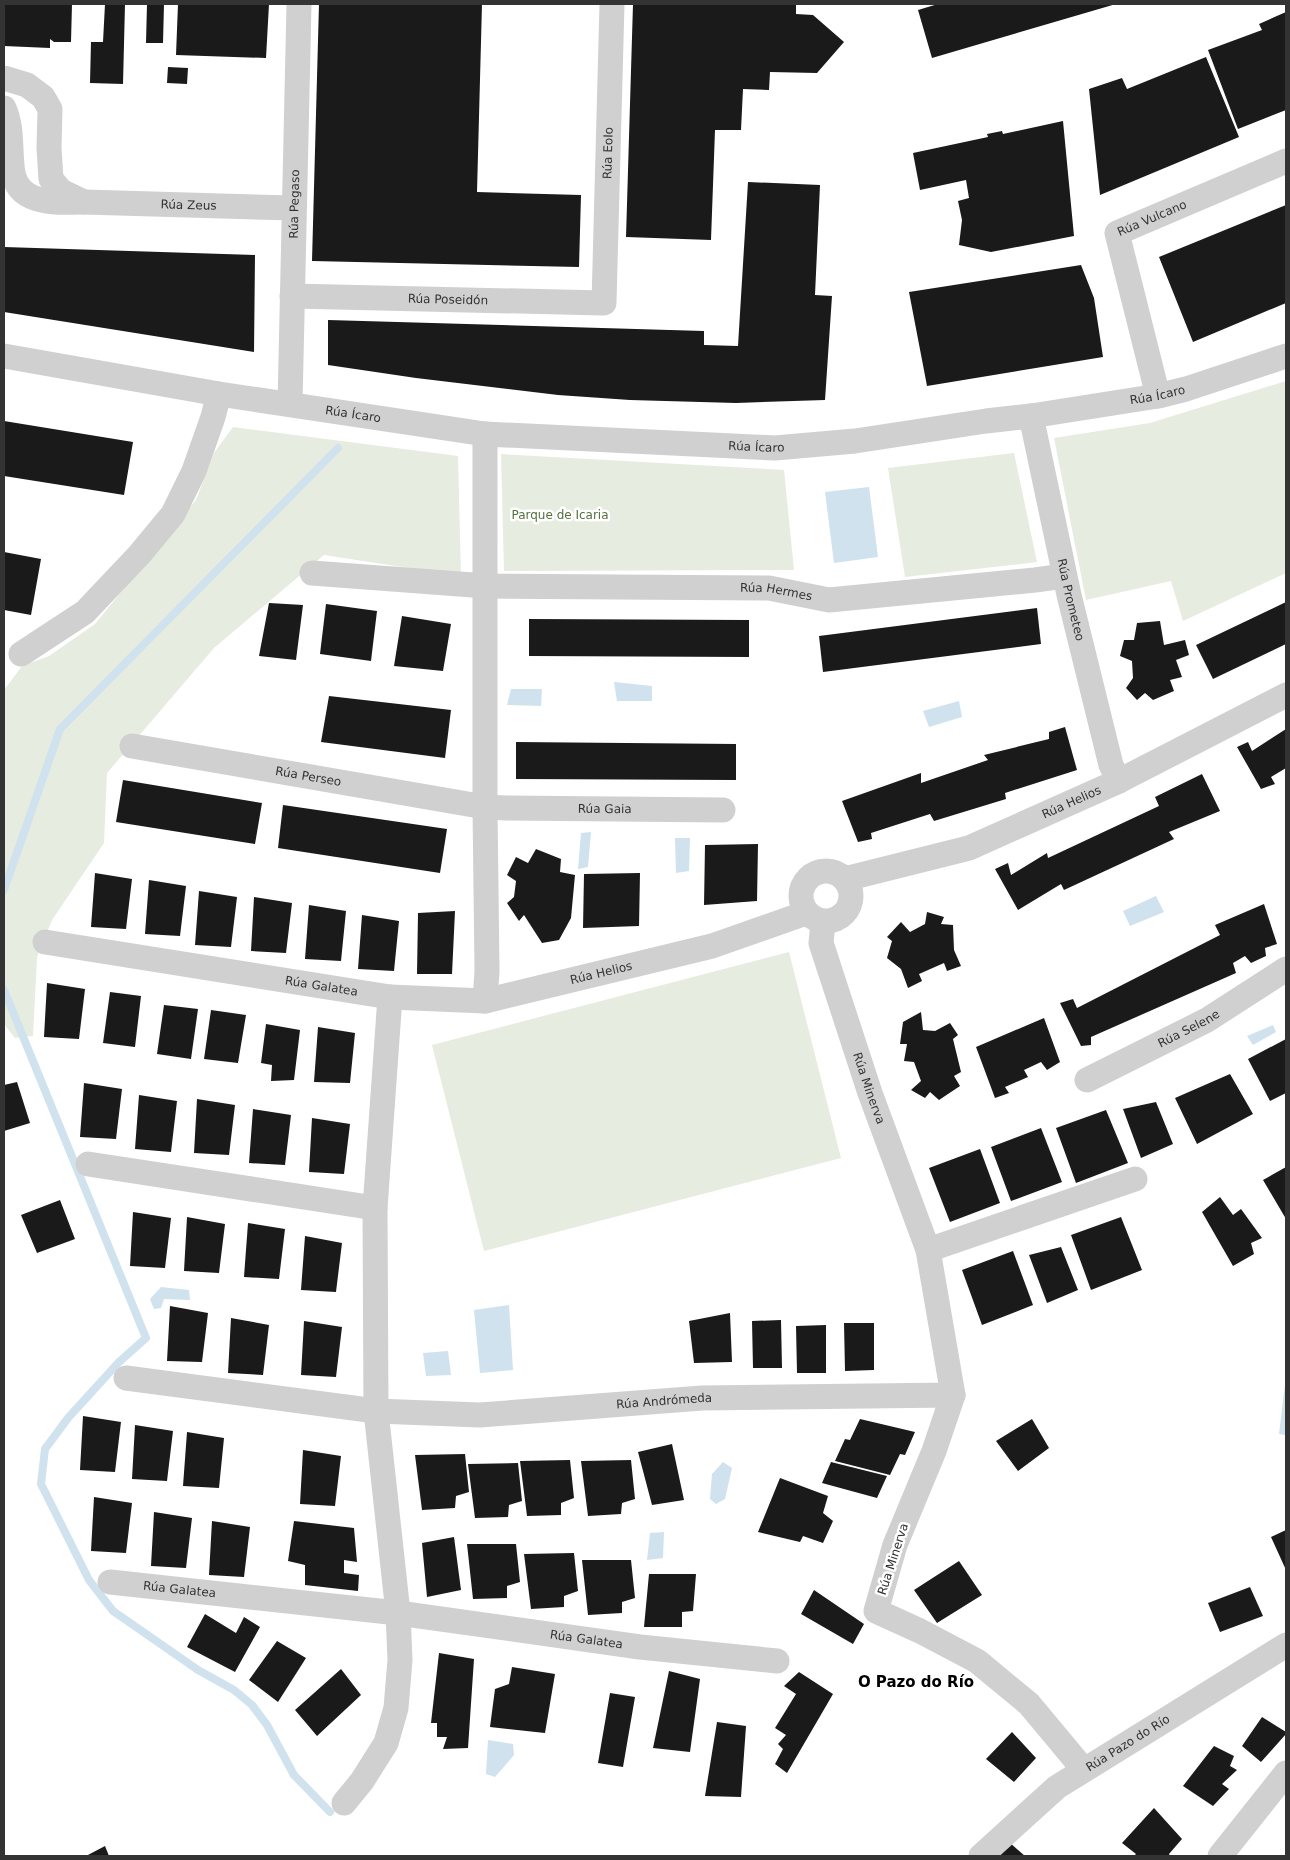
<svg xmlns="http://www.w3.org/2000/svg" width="1290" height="1860" viewBox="0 0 1290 1860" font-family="'DejaVu Sans',sans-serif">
<rect width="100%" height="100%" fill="#fff"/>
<!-- green -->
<path fill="#e6ecdf" d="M 1286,381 L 1286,573 L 1183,621 L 1171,581 L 1086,600 L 1054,438 L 1150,423 Z
M 233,427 L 458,456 L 461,576 L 324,555 L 214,648 L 107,773 L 104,843 L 52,920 L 37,957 L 33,1036 L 15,1038 L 4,1024 L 4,690 L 22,666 L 49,656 L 95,624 L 196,500 L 214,453 Z
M 1014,453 L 1037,562 L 905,577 L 888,468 Z
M 501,454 L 784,470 L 794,570 L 504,571 Z
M 789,952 L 841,1158 L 484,1251 L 432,1045 Z"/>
<!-- water -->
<path fill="#cfe2ee" d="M 869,487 L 878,557 L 834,563 L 825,492 Z
M 614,682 L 652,686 L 652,701 L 617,701 Z
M 511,689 L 542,689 L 541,706 L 507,705 Z
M 959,701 L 962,717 L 929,727 L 923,711 Z
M 591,832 L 588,867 L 578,869 L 581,833 Z
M 675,838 L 690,838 L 689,871 L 676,873 Z
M 1156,896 L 1164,912 L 1130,926 L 1123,911 Z
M 1273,1025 L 1276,1032 L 1253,1045 L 1247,1036 Z
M 161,1287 L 189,1290 L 190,1300 L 164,1299 L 161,1308 L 154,1309 L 150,1299 Z
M 509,1305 L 513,1370 L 480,1373 L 474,1310 Z
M 448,1351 L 451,1375 L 426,1376 L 423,1353 Z
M 1285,1384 L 1286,1384 L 1286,1435 L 1279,1434 Z
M 723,1462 L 732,1468 L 725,1499 L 716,1504 L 710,1499 L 712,1474 Z
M 664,1532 L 663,1558 L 647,1560 L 650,1533 Z
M 488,1740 L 513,1744 L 514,1755 L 495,1777 L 486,1774 Z"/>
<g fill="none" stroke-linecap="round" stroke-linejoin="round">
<!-- stream -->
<path stroke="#cfe2ee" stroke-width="8" d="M 4,890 L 60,729 L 338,448
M 4,990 L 146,1338 L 119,1362 L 68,1418 L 45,1449 L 41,1484 L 89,1580 L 113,1611 L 198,1670 L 234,1690 L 252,1705 L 267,1725 L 294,1775 L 330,1812"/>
</g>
<!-- building -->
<path fill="#1a1a1a" d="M 4,4 L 72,4 L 71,42 L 54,42 L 50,39 L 50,48 L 4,46 Z
M 105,4 L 125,4 L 123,84 L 90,83 L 91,42 L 103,42 Z
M 147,4 L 164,4 L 163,43 L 146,43 Z
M 178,4 L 269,4 L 266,58 L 176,55 Z
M 319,4 L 482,4 L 477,192 L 581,195 L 579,267 L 312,261 Z
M 633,4 L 796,4 L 796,14 L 813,15 L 844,42 L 817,73 L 770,72 L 769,90 L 743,89 L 741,130 L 715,130 L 711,240 L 626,237 Z
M 938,4 L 1116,4 L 932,58 L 918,10 Z
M 1286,12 L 1286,110 L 1238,129 L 1208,50 L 1262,30 L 1259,24 Z
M 1206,57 L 1239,137 L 1100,195 L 1089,89 L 1122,78 L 1127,89 Z
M 168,67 L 188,68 L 187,84 L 167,83 Z
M 1063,121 L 1074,236 L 991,252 L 959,245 L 962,220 L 958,201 L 969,198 L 966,180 L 920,190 L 913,153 L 988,137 L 987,134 L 1002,131 L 1003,134 Z
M 748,182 L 820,185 L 815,295 L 832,296 L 825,400 L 736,403 L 630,400 L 558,395 L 416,378 L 328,365 L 328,320 L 704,331 L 704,345 L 738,346 Z
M 1286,205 L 1286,303 L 1193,342 L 1159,257 Z
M 4,247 L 255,255 L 254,352 L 4,312 Z
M 1081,265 L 1094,298 L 1103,357 L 927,386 L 909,292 Z
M 4,421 L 133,442 L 124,495 L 4,476 Z
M 4,552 L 41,559 L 31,615 L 4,610 Z
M 1286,602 L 1286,644 L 1213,679 L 1196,645 Z
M 269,603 L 303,605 L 296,660 L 259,656 Z
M 326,604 L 377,611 L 371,661 L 320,654 Z
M 1037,608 L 1041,644 L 823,672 L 819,636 Z
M 402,616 L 451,624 L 443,671 L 394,666 Z
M 529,619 L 749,620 L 749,657 L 529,656 Z
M 1160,621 L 1164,645 L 1185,640 L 1189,655 L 1176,660 L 1182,677 L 1170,680 L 1174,691 L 1153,700 L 1145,693 L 1137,700 L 1126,688 L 1133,678 L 1132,661 L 1120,656 L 1124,640 L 1134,640 L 1137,623 Z
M 329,696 L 451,710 L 445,758 L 321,742 Z
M 1065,727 L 1077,770 L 1005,793 L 1006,799 L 934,821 L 930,814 L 871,833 L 872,839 L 858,842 L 842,801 L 921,773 L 921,783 L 988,760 L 984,755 L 1049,739 L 1049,732 Z
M 1286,729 L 1286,768 L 1271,777 L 1275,784 L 1261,789 L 1237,747 L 1248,742 L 1252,751 Z
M 516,742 L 736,744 L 736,780 L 516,779 Z
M 1202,774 L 1220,811 L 1169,832 L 1174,839 L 1064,890 L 1061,884 L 1018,910 L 995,869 L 1008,863 L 1011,875 L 1047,853 L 1048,858 L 1159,806 L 1155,797 Z
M 123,780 L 262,803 L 255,844 L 116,822 Z
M 283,805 L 447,829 L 440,873 L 278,848 Z
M 758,844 L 757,901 L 704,905 L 705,845 Z
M 536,849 L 561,859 L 560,872 L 575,875 L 571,918 L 559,940 L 542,943 L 524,915 L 519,921 L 507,903 L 514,897 L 516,881 L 507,875 L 516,857 L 528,863 Z
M 95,873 L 132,879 L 126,929 L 91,927 Z
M 640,873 L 639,926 L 583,928 L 584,874 Z
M 149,880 L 186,886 L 180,936 L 145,934 Z
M 199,891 L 237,897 L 231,947 L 195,945 Z
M 254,897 L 292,903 L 286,953 L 251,951 Z
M 1264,904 L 1277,944 L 1265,948 L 1266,956 L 1251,963 L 1245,956 L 1233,963 L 1236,973 L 1091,1037 L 1091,1045 L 1081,1046 L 1060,1003 L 1073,999 L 1077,1008 L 1220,935 L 1215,925 Z
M 309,905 L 346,911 L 341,961 L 305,959 Z
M 455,911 L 452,974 L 417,974 L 418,913 Z
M 927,912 L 944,917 L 941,924 L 953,925 L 954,950 L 961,966 L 947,971 L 944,963 L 919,974 L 922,981 L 908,988 L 901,969 L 887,958 L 892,941 L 887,937 L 901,922 L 910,932 L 925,924 Z
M 362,915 L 399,921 L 394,971 L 358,969 Z
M 47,983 L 85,989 L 79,1039 L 44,1037 Z
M 110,992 L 141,996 L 135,1047 L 103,1043 Z
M 164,1005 L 198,1009 L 191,1059 L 157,1054 Z
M 211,1010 L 246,1015 L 238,1063 L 204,1059 Z
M 921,1012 L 923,1030 L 935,1031 L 950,1023 L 958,1035 L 953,1039 L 961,1072 L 954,1076 L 960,1086 L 939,1100 L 930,1092 L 925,1098 L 911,1090 L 921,1081 L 914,1062 L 904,1061 L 907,1044 L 900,1044 L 903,1022 Z
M 1044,1018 L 1060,1062 L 1047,1070 L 1041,1062 L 1024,1070 L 1028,1077 L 1005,1087 L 1009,1093 L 995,1098 L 976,1047 Z
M 266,1024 L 300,1030 L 294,1080 L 271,1081 L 272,1065 L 261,1063 Z
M 318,1027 L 355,1033 L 350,1083 L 314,1082 Z
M 1286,1039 L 1286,1093 L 1270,1101 L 1248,1059 Z
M 1230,1074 L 1253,1114 L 1197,1144 L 1175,1098 Z
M 17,1082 L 30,1123 L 4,1131 L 4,1085 Z
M 84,1083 L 122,1089 L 116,1139 L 80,1137 Z
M 139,1095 L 177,1101 L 171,1152 L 135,1149 Z
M 197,1099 L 235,1105 L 229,1155 L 194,1153 Z
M 1156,1102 L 1173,1144 L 1141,1158 L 1123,1109 Z
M 253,1109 L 291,1115 L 285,1165 L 249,1163 Z
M 1106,1110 L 1128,1163 L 1076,1183 L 1056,1128 Z
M 312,1118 L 350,1124 L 344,1174 L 309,1172 Z
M 1041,1128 L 1062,1182 L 1011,1201 L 991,1147 Z
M 980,1149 L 1000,1203 L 950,1222 L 929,1168 Z
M 1286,1167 L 1286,1219 L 1263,1180 Z
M 1220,1197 L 1233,1215 L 1241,1209 L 1262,1238 L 1251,1243 L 1254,1254 L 1233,1266 L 1202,1212 Z
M 60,1200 L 75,1239 L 37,1253 L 21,1215 Z
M 133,1212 L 171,1218 L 165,1268 L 130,1266 Z
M 187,1217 L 225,1224 L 219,1273 L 184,1271 Z
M 1121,1217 L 1142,1270 L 1091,1290 L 1071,1235 Z
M 248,1223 L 285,1229 L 279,1279 L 244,1277 Z
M 305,1236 L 342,1243 L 336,1292 L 301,1290 Z
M 1061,1247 L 1078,1290 L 1047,1303 L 1029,1255 Z
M 1013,1251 L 1033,1305 L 982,1325 L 962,1270 Z
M 170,1306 L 208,1313 L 202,1362 L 167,1361 Z
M 730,1313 L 732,1362 L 694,1363 L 689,1321 Z
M 231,1318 L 269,1325 L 263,1375 L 228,1373 Z
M 781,1320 L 782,1368 L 753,1368 L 752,1321 Z
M 304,1321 L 342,1327 L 336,1377 L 301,1375 Z
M 844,1323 L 874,1323 L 874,1370 L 845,1371 Z
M 826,1325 L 826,1373 L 797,1373 L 796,1326 Z
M 83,1416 L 121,1422 L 115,1472 L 80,1470 Z
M 860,1419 L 915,1432 L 905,1455 L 900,1454 L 890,1475 L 835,1461 L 845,1439 L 850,1440 Z
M 1032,1419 L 1049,1448 L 1018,1471 L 996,1441 Z
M 135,1425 L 173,1431 L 167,1481 L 132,1479 Z
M 187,1432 L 224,1438 L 219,1488 L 183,1486 Z
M 672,1444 L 684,1500 L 652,1505 L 638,1452 Z
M 303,1450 L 341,1456 L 335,1506 L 300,1504 Z
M 465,1454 L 469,1492 L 456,1496 L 455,1508 L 422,1510 L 415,1455 Z
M 570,1460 L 574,1498 L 561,1503 L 561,1515 L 527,1516 L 520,1461 Z
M 631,1460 L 635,1499 L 622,1503 L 621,1514 L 588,1516 L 581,1461 Z
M 831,1462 L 887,1476 L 877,1498 L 822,1483 Z
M 518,1463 L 522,1501 L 509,1505 L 508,1517 L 475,1518 L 468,1464 Z
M 780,1478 L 828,1496 L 823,1513 L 833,1521 L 823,1543 L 803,1536 L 800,1542 L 758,1532 Z
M 94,1497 L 132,1503 L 126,1553 L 91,1551 Z
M 154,1512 L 192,1518 L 186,1568 L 151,1566 Z
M 212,1521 L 250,1527 L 244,1577 L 209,1575 Z
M 294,1521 L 354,1528 L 357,1562 L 344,1560 L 344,1573 L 359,1575 L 358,1591 L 305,1585 L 305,1565 L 288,1561 Z
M 1286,1530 L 1286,1570 L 1271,1537 Z
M 454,1537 L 461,1590 L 427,1597 L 422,1543 Z
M 467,1544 L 516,1544 L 520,1582 L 507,1586 L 507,1598 L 473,1599 Z
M 574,1553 L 578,1591 L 564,1596 L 564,1607 L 531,1609 L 524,1554 Z
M 582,1560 L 631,1560 L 635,1598 L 622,1602 L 622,1613 L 588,1615 Z
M 959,1561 L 982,1595 L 937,1623 L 914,1590 Z
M 649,1574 L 696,1574 L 693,1611 L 682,1612 L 682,1627 L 644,1627 Z
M 1250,1587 L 1263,1616 L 1220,1632 L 1208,1603 Z
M 814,1590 L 864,1624 L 853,1644 L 801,1614 Z
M 205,1614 L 236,1633 L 244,1617 L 260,1627 L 235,1672 L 187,1647 Z
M 277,1641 L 306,1658 L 278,1702 L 249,1680 Z
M 439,1653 L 474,1659 L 468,1748 L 443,1749 L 447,1737 L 437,1737 L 437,1723 L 431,1723 Z
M 512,1667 L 555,1674 L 545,1733 L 490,1727 L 495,1689 L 509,1684 Z
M 341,1669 L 361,1695 L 317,1736 L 295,1710 Z
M 669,1671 L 700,1679 L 690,1752 L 653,1748 Z
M 799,1672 L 833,1694 L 787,1773 L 775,1764 L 783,1749 L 778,1744 L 786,1735 L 775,1728 L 796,1694 L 784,1686 Z
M 610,1693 L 635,1697 L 623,1767 L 598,1763 Z
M 1262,1717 L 1286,1732 L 1286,1734 L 1261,1762 L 1242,1746 Z
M 717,1722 L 746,1726 L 741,1797 L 705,1796 Z
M 1012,1732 L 1036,1758 L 1014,1782 L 986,1759 Z
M 1214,1746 L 1234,1756 L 1230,1766 L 1237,1770 L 1222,1784 L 1229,1789 L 1213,1806 L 1183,1786 Z
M 1154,1808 L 1182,1839 L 1169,1854 L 1170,1856 L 1134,1856 L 1136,1854 L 1122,1843 Z
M 1009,1842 L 1025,1856 L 995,1856 Z
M 105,1846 L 109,1856 L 86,1856 Z"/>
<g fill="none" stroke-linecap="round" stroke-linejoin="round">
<!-- minor -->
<g stroke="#d0d0d0" stroke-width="25">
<path d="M 4,78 L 27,85 L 43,97 L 50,109 L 49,148 L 51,179 L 61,191 L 84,202"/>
<path id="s1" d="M 4,108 C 12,126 10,145 12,165 C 14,205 53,203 84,202 L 293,208"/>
<path id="s2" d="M 292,296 L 604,303 L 612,4"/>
<path id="s3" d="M 4,356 L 219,394 L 485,434 L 775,448 L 855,441 L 986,421 L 1031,416 L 1158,396 L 1186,389 L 1286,356"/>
<path id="s4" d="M 1158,396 L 1117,233 L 1286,161"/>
<path id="s5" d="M 290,404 L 299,4"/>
<path id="s6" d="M 1031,416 L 1069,595 L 1111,765 L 1119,781"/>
<path id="s7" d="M 312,573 L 486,586 L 769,588 L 829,600 L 1035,580 L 1064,576"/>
<path d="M 21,654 L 85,612 L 139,555 L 173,514 L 194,471 L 213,417 L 219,394"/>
<path id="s8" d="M 132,746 L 485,807 L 506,808 L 723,810"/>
<circle cx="826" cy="896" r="25"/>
<path id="s9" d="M 845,879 L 969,848 L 1119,781 L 1286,695"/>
<path id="s10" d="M 823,922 L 821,943 L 870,1093 L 928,1250 L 953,1395 L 934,1451 L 895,1545 L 876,1611 L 920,1631 L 977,1661 L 1029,1704 L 1084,1770"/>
<path id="s11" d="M 45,942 L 390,997 L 485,1001 L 712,946 L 806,913"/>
<path d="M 485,1001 L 487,971 L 485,807 L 485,434"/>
<path id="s12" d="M 1087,1080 L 1207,1020 L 1286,969"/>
<path d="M 88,1164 L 375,1208"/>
<path d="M 928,1250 L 1135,1179"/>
<path id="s13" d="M 126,1378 L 376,1411 L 480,1415 L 702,1398 L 953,1395"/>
<path id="s14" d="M 110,1582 L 398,1613 L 640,1647 L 777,1661"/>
<path d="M 344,1803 L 362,1781 L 386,1743 L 396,1708 L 400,1660 L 398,1613 L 376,1411 L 375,1208 L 390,997"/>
<path id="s15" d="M 981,1856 L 1057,1787 L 1286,1645"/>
<path d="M 1220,1856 L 1286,1773"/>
</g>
</g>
<g text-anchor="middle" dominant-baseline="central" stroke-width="5" stroke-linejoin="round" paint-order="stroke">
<!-- street labels -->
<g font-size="12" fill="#333" stroke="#fff">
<text stroke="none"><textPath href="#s2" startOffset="462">Rúa Eolo</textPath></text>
<text stroke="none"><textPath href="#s5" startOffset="200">Rúa Pegaso</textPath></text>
<text stroke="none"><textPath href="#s1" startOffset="255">Rúa Zeus</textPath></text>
<text stroke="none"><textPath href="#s4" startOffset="206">Rúa Vulcano</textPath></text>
<text stroke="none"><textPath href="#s2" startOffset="156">Rúa Poseidón</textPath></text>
<text stroke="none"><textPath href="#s3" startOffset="1164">Rúa Ícaro</textPath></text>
<text stroke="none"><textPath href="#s3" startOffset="354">Rúa Ícaro</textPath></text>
<text stroke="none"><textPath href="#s3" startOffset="759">Rúa Ícaro</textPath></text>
<text stroke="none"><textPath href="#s7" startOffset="465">Rúa Hermes</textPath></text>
<text stroke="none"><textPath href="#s6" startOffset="188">Rúa Prometeo</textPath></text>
<text stroke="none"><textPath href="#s8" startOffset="179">Rúa Perseo</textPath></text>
<text stroke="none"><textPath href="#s9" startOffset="240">Rúa Helios</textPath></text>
<text stroke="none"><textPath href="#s8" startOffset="478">Rúa Gaia</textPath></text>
<text stroke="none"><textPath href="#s11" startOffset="564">Rúa Helios</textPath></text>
<text stroke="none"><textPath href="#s11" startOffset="280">Rúa Galatea</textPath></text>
<text stroke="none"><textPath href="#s12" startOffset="114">Rúa Selene</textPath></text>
<text stroke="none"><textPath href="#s10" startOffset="174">Rúa Minerva</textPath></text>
<text stroke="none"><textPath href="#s13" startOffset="541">Rúa Andrómeda</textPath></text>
<text transform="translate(893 1559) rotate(-72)">Rúa Minerva</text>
<text stroke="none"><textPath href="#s14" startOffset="70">Rúa Galatea</textPath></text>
<text stroke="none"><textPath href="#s14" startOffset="480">Rúa Galatea</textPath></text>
<text stroke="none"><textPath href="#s15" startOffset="186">Rúa Pazo do Río</textPath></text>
</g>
<!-- park labels -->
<g font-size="12" fill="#56703f" stroke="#fff">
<text x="560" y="515">Parque de Icaria</text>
</g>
<!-- quarter labels -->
<g font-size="15" font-weight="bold" fill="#000" stroke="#fff">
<text x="916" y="1682">O Pazo do Río</text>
</g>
</g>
<!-- border -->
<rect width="1290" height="1860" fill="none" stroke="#333333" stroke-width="10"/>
</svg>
